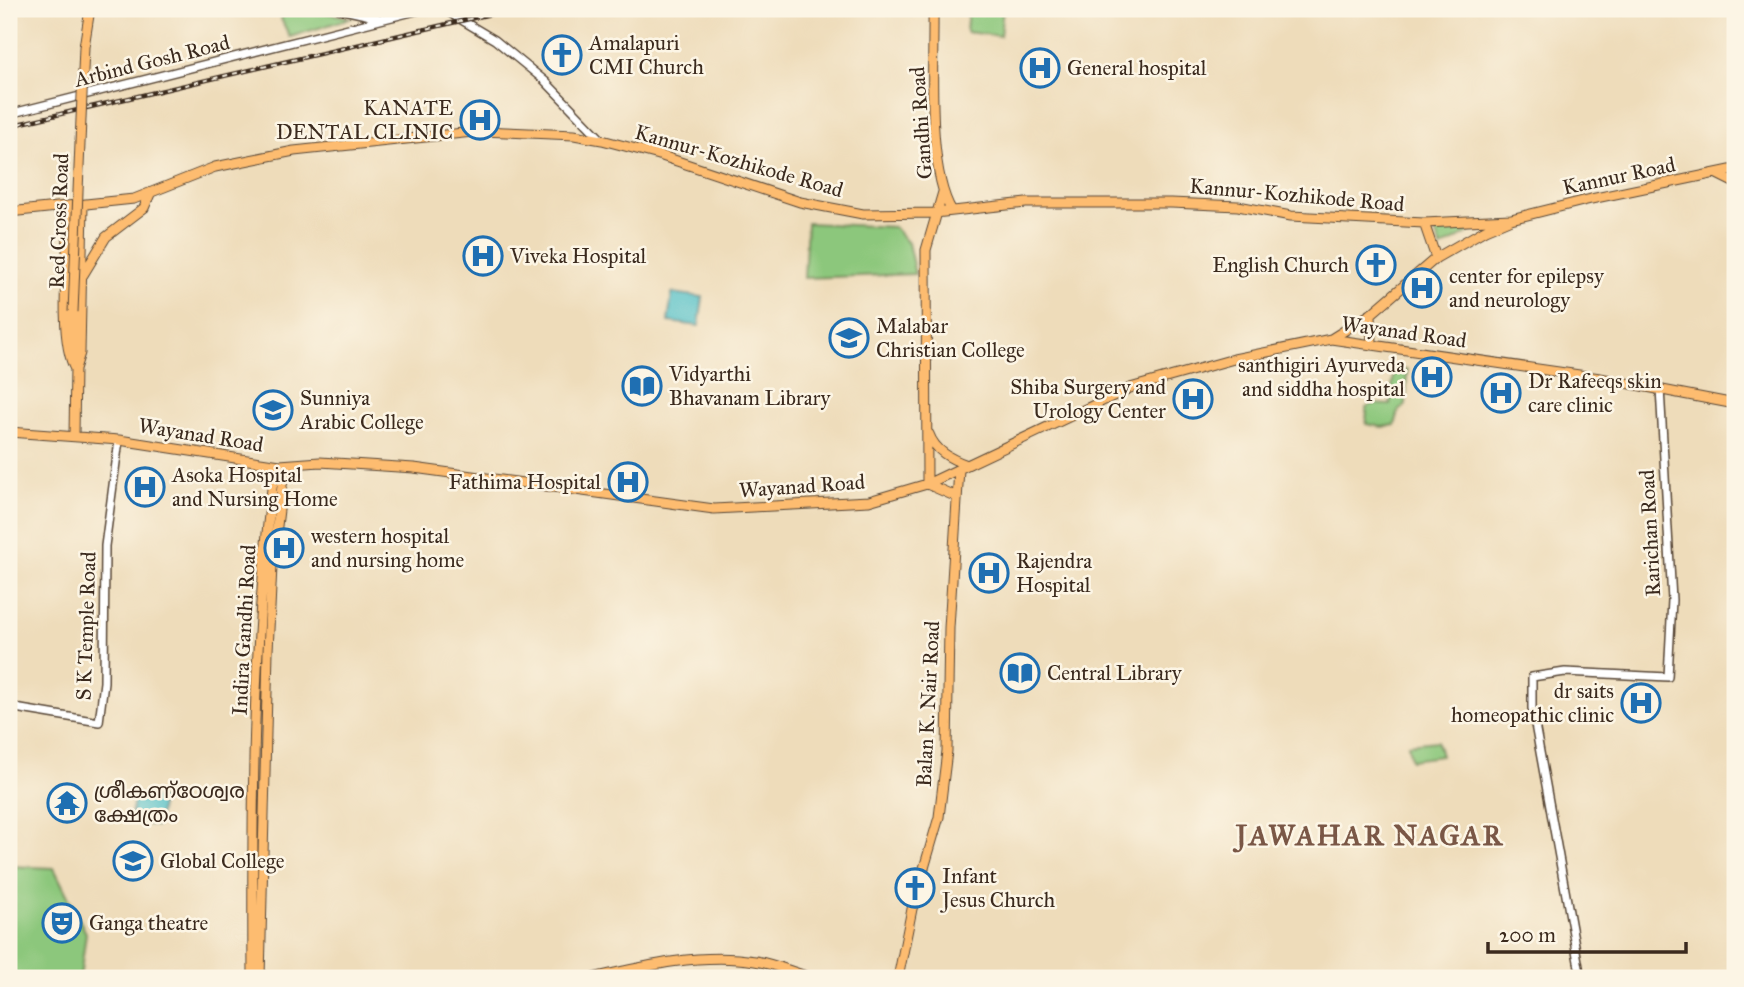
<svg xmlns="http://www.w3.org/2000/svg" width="1744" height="987" viewBox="0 0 1744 987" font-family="'IM FELL Great Primer','Noto Sans Malayalam',serif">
<rect width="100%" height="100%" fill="#fcf5e5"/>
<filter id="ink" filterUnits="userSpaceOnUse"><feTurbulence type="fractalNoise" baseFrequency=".0143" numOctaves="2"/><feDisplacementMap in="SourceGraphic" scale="14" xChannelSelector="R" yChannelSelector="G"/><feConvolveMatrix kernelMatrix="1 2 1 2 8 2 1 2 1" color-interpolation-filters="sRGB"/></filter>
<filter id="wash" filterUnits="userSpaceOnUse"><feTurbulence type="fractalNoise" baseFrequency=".00686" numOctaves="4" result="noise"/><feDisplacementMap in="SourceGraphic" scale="28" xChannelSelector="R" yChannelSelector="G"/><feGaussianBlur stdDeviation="1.57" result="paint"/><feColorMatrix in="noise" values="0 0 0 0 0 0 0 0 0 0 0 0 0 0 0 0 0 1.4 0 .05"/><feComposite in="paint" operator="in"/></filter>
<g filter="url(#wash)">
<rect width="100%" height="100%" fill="#eedcba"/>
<!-- green -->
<path fill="#8cc77b" stroke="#64784c" stroke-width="2" d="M 286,9 L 310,9 L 351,18 L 290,37 L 281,19 Z
M 968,9 L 1003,9 L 1000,36 L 966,32 Z
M 807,223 L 894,227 L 908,243 L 915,274 L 804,278 Z
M 1476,228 L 1441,248 L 1434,229 Z
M 1407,370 L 1406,405 L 1399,411 L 1395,425 L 1382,427 L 1366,424 L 1367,408 L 1372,404 L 1390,405 L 1394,371 Z
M 1437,741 L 1441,756 L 1411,760 L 1408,744 Z
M 9,866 L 54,868 L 86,933 L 80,978 L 9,978 Z"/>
<!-- water -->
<path fill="#50bfc7" stroke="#467472" stroke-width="2" d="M 672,293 L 703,297 L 699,326 L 668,322 Z
M 135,794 L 162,799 L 157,826 L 130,821 Z"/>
</g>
<g filter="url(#ink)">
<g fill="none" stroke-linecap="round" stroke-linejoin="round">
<!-- minor casing -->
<g stroke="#564535" stroke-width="10">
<path id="minor" d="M 339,9 L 384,19 L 424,9
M 443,9 L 495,40 L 545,81 L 602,140
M 9,114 L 384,19
M 9,707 L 99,722 L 104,682 L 105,546 L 119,440
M 1581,978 L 1532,708 L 1532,677 L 1565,672 L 1668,677 L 1672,600 L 1660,388"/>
</g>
<!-- major casing -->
<g stroke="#564535" stroke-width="11">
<path id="major" d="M 933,9 C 934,61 926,168 952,211
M 1717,174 L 1735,183
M 69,208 C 69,248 57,336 75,369
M 9,212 L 134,199 L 215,167 L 294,151 L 482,131 L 574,135 L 602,140 L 659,155 L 800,202 L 863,214 L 935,213 L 1026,203 L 1171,203 L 1238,206 L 1291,216 L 1424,223 L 1511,219
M 1424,223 L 1436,258
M 83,275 L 106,237 L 144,208 L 150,194
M 73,312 L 75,353
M 1371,314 L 1372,343
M 1331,339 L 1371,314 L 1436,258 L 1485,230 L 1511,219 L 1591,199 L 1735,169
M 75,369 L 80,353 L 83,205
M 9,432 L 119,440 L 280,465 L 320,462 L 414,468 L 714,509 L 869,501 L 927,484 L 1130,388 L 1234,359 L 1331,339 L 1600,378 L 1735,404
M 929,434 C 935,451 951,459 967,465
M 74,435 L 75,367
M 927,484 L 926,250 L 943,192
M 927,484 L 957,497
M 253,978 C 252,810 252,639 274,473 L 280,465
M 260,978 L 268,651 L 272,566 L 283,478 L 280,465
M 593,978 C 644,966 702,952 755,961 C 775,964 794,973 813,978
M 898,978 L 912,909 L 939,817 L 947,751 L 949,628 L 959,469"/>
</g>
<!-- minor -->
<use href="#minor" stroke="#fff" stroke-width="7"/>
<!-- major -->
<use href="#major" stroke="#fdbc70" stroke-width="9"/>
<!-- rail casing -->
<g stroke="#3b2a1e" stroke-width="4.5">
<path id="rail" d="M 9,126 L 512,9"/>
</g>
<!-- rail -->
<use href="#rail" stroke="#fcf5e5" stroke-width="2" stroke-dasharray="5" stroke-linecap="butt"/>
<!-- major-bridge casing -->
<g stroke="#564535" stroke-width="11" stroke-linecap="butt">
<path id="major-bridge" d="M 73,312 L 84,47 L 90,9"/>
</g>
<!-- major-bridge -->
<use href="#major-bridge" stroke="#fdbc70" stroke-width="9"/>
</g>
</g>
<!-- icons -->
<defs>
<g id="church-ring" transform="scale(2.0125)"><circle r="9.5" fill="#fcf5e5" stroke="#1f6fb2" stroke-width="1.5"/><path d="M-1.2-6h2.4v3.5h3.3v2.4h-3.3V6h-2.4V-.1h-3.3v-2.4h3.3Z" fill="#1f6fb2"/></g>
<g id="hospital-ring" transform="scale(2.0125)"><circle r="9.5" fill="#fcf5e5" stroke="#1f6fb2" stroke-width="1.5"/><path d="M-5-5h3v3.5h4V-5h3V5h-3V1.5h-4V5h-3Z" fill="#1f6fb2"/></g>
<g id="university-ring" transform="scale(2.0125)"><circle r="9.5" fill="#fcf5e5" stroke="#1f6fb2" stroke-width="1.5"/><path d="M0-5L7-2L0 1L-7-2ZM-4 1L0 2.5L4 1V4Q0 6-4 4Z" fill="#1f6fb2"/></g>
<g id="library-ring" transform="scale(2.0125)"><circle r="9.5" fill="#fcf5e5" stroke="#1f6fb2" stroke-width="1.5"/><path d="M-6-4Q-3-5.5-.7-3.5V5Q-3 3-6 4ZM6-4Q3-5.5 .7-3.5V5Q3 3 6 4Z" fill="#1f6fb2"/></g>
<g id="temple-ring" transform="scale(2.0125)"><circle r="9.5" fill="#fcf5e5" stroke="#1f6fb2" stroke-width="1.5"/><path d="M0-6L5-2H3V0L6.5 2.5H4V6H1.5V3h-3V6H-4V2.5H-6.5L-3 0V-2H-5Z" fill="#1f6fb2"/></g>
<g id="theatre-ring" transform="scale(2.0125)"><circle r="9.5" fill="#fcf5e5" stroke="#1f6fb2" stroke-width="1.5"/><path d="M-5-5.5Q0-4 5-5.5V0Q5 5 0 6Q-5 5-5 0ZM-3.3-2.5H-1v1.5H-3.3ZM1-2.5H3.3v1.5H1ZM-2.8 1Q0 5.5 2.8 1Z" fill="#1f6fb2"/></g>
</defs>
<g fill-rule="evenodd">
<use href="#church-ring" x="562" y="55"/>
<use href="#hospital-ring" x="1040" y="68"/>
<use href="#hospital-ring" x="480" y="120"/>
<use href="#hospital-ring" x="483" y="256"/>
<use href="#church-ring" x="1376" y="265"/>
<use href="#hospital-ring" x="1422" y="288"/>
<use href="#university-ring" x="849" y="338"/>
<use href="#hospital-ring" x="1432" y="377"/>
<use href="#library-ring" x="642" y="386"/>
<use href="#hospital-ring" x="1501" y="393"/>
<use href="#hospital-ring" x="1193" y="399"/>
<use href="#university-ring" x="273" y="410"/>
<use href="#hospital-ring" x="628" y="482"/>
<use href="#hospital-ring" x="145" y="487"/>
<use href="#hospital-ring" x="284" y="548"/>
<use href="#hospital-ring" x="989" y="573"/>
<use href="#library-ring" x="1020" y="673"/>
<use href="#hospital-ring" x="1641" y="703"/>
<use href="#temple-ring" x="67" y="803"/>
<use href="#university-ring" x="133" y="861"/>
<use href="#church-ring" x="915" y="888"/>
<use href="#theatre-ring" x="62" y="923"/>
</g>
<g text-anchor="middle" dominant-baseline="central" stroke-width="5" stroke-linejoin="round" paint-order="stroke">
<!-- poi labels -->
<g font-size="21" fill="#3b2a1e" stroke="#fcf5e5" text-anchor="start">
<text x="589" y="43">Amalapuri<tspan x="589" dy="24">CMI Church</tspan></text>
<text x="1067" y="68">General hospital</text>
<text x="453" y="108" text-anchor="end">KANATE<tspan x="453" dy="24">DENTAL CLINIC</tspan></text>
<text x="510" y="256">Viveka Hospital</text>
<text x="1349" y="265" text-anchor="end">English Church</text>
<text x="1449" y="276">center for epilepsy<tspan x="1449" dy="24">and neurology</tspan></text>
<text x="876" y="326">Malabar<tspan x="876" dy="24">Christian College</tspan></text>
<text x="1405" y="365" text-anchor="end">santhigiri Ayurveda<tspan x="1405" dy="24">and siddha hospital</tspan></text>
<text x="669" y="374">Vidyarthi<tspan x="669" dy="24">Bhavanam Library</tspan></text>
<text x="1528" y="381">Dr Rafeeqs skin<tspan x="1528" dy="24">care clinic</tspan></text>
<text x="1166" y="387" text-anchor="end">Shiba Surgery and<tspan x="1166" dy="24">Urology Center</tspan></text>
<text x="300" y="398">Sunniya<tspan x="300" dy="24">Arabic College</tspan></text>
<text x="172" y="475">Asoka Hospital<tspan x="172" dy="24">and Nursing Home</tspan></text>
<text x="601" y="482" text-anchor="end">Fathima Hospital</text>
<text x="311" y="536">western hospital<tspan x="311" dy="24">and nursing home</tspan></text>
<text x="1016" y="561">Rajendra<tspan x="1016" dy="24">Hospital</tspan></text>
<text x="1047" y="673">Central Library</text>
<text x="1614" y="691" text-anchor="end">dr saits<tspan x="1614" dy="24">homeopathic clinic</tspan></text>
<text x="94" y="791">ശ്രീകണ്ഠേശ്വര<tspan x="94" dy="24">ക്ഷേത്രം</tspan></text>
<text x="160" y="861">Global College</text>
<text x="942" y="876">Infant<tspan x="942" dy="24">Jesus Church</tspan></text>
<text x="89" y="923">Ganga theatre</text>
</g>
<!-- street labels -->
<g font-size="21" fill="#3b2a1e" stroke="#fcf5e5">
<text transform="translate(152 61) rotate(-14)">Arbind Gosh Road</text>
<text transform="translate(921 123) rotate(-94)">Gandhi Road</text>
<text transform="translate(739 161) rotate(16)">Kannur-Kozhikode Road</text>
<text transform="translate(1619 176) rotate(-12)">Kannur Road</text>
<text transform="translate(1297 195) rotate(5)">Kannur-Kozhikode Road</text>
<text transform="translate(59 221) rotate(-88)">Red Cross Road</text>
<text transform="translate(1404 332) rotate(8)">Wayanad Road</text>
<text transform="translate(201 435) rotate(9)">Wayanad Road</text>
<text transform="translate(802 486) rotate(-4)">Wayanad Road</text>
<text transform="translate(1650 533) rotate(-93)">Rarichan Road</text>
<text transform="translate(86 626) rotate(-88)">S K Temple Road</text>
<text transform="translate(244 630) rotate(-87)">Indira Gandhi Road</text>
<text transform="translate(928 704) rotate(-87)">Balan K. Nair Road</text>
</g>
<!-- district labels -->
<g font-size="28" font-weight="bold" letter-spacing="2" fill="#7a5746" stroke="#fcf5e5">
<text x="1370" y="835">JAWAHAR NAGAR</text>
</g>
</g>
<!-- margin -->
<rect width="1744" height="987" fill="none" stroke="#fcf5e5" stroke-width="35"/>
<!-- scale -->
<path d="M1488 942v10h198v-10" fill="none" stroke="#3b2a1e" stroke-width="3.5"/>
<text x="1499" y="942" font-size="21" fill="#3b2a1e" stroke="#fcf5e5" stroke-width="5" paint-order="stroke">200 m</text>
</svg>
